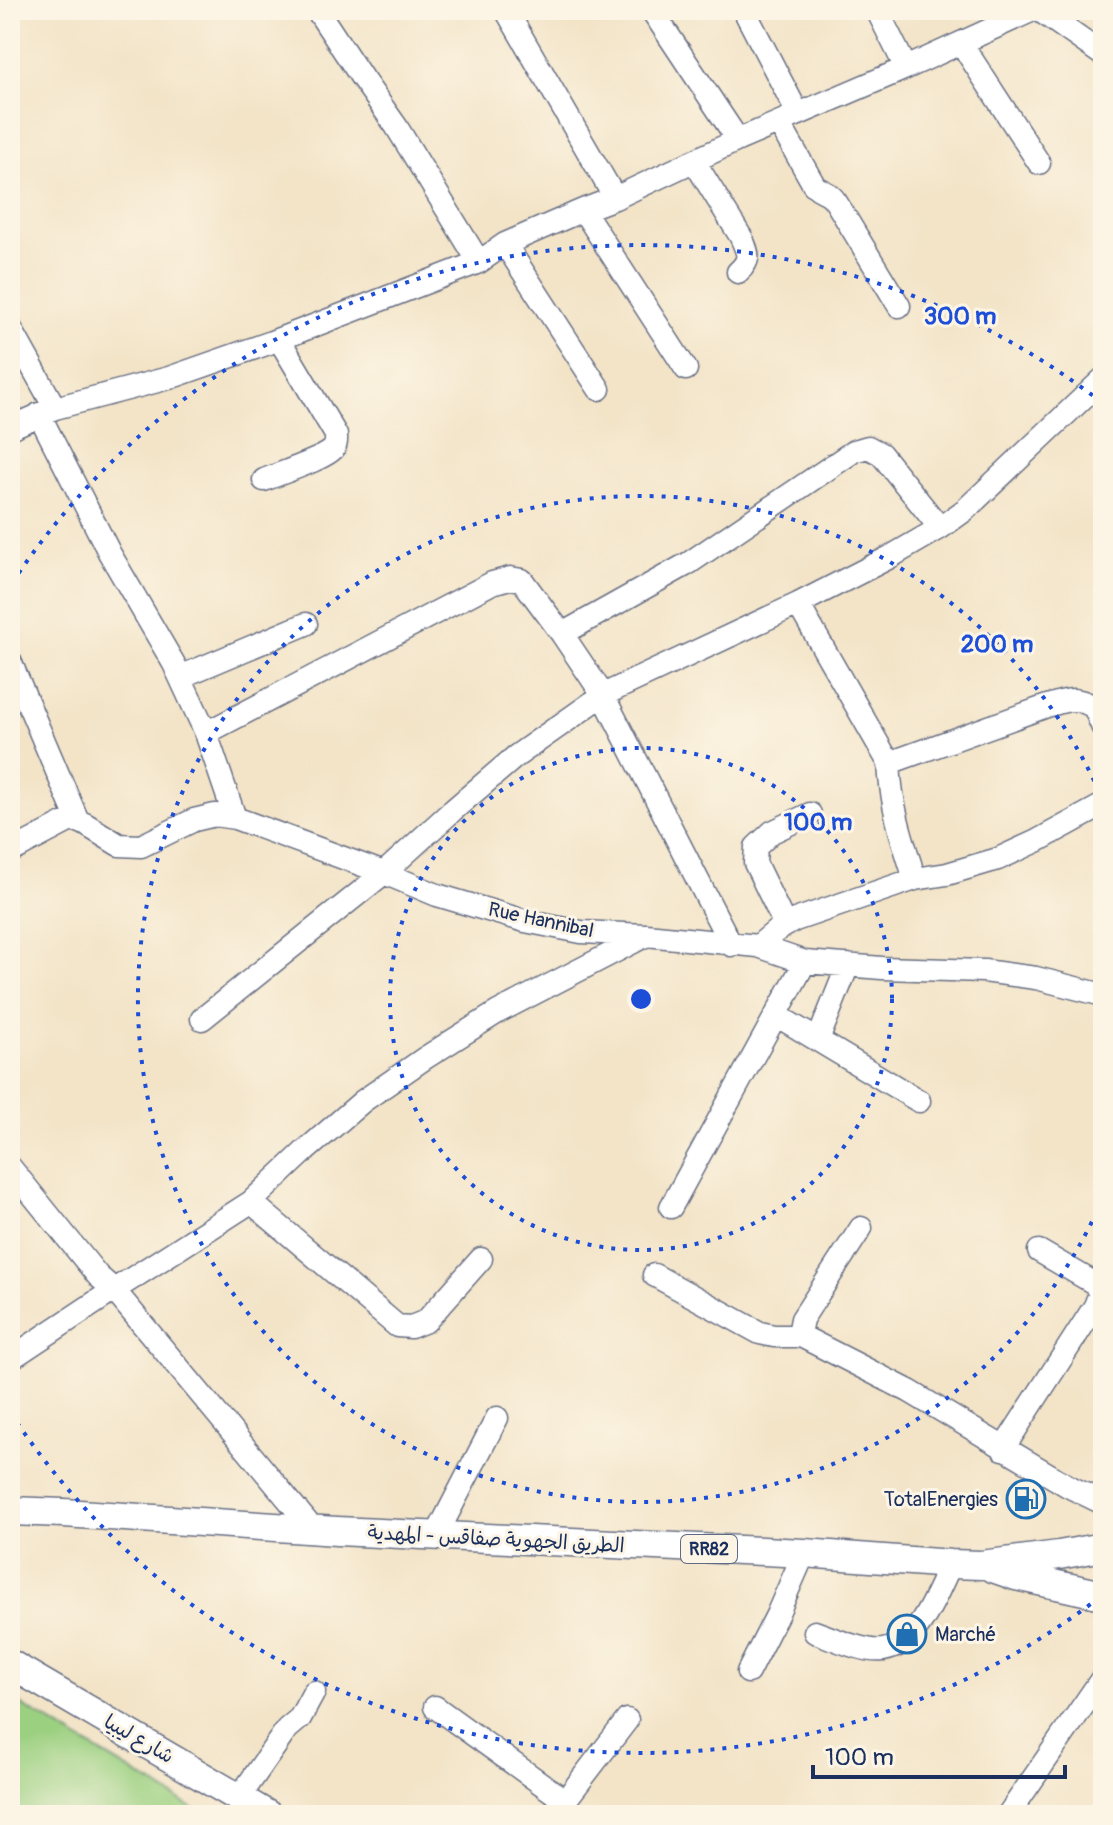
<svg xmlns="http://www.w3.org/2000/svg" width="1113" height="1825" viewBox="0 0 1113 1825" font-family="Pangolin,'Playpen Sans Arabic',sans-serif">
<rect width="100%" height="100%" fill="#fcf5e5"/>
<filter id="ink" filterUnits="userSpaceOnUse"><feTurbulence type="fractalNoise" baseFrequency=".0125" numOctaves="2"/><feDisplacementMap in="SourceGraphic" scale="16" xChannelSelector="R" yChannelSelector="G"/><feConvolveMatrix kernelMatrix="1 2 1 2 8 2 1 2 1" color-interpolation-filters="sRGB"/></filter>
<filter id="wash" filterUnits="userSpaceOnUse"><feTurbulence type="fractalNoise" baseFrequency=".006" numOctaves="4" result="noise"/><feDisplacementMap in="SourceGraphic" scale="32" xChannelSelector="R" yChannelSelector="G"/><feGaussianBlur stdDeviation="1.8" result="paint"/><feColorMatrix in="noise" values="0 0 0 0 0 0 0 0 0 0 0 0 0 0 0 0 0 1.4 0 .05"/><feComposite in="paint" operator="in"/></filter>
<g filter="url(#wash)">
<rect width="100%" height="100%" fill="#f3e4c8"/>
<!-- green -->
<path fill="#9cd081" stroke="#5c8070" stroke-width="2" d="M 10,1698 L 204,1815 L 10,1815 Z"/>
</g>
<g filter="url(#ink)">
<g fill="none" stroke-linecap="round" stroke-linejoin="round">
<!-- minor casing -->
<g stroke="#676e83" stroke-width="25">
<path id="minor" d="M 317,10 L 362,78 L 396,126 L 479,262
M 506,10 L 615,198
M 744,10 L 798,114
M 877,10 L 906,68
M 1039,10 L 1103,55
M 653,12 L 738,140
M 961,43 L 1039,163
M 779,123 L 814,185 C 823,194 827,189 836,202 L 899,306
M 694,161 L 741,237 C 748,253 752,259 738,272
M 583,210 L 686,369
M 505,244 L 599,389
M 10,327 L 55,408
M 39,414 L 110,554 L 174,664 L 206,733 L 235,818
M 10,428 L 55,408 L 169,378 L 269,343 L 479,262 L 505,244 L 583,210 L 615,198 L 738,140 L 906,68 L 1033,10
M 264,480 C 278,474 327,458 334,448 C 337,443 336,441 336,435 L 279,339
M 798,604 L 889,763 C 891,806 902,839 915,879
M 562,634 L 689,563 L 854,451 L 868,447 L 881,454 L 940,528
M 10,661 L 78,821
M 180,677 L 306,624
M 1094,707 L 1103,728
M 206,733 L 492,583 L 510,578 L 522,580 L 562,634 L 603,695 L 731,945
M 889,763 L 1047,706 C 1069,700 1074,696 1094,707 L 1103,706
M 10,852 L 69,821 L 78,821 L 85,824 L 119,845 L 141,846 L 194,820 L 215,815 L 235,818 L 384,873 L 437,895 L 525,921 L 581,932 L 646,935 L 758,946 L 805,962 L 882,968 L 984,971 L 1036,978 L 1103,995
M 785,925 L 755,863 L 756,847 L 772,832 L 810,814
M 758,946 L 776,931 L 795,920 L 915,879 L 947,874 L 998,859 L 1037,841 L 1103,805
M 776,1015 L 919,1101
M 202,1019 L 384,873 L 452,811 L 515,757 L 603,695 L 798,604 L 890,557 L 940,528 L 965,510 L 1103,379
M 818,1040 L 848,965
M 10,1167 L 98,1276 L 114,1290 L 10,1359
M 251,1202 L 397,1326 L 411,1327 L 426,1321 L 481,1259
M 671,1207 L 805,962
M 654,1275 L 760,1333 L 774,1336 L 801,1336 L 909,1391 L 1068,1486 L 1103,1503
M 801,1336 L 800,1329 L 802,1319 L 861,1228
M 1003,1449 L 1095,1306 L 1100,1293 L 1094,1283 L 1039,1251
M 312,1528 L 114,1290 L 251,1202 L 305,1151 L 363,1101 L 425,1058 L 498,1012 L 645,936
M 436,1536 L 497,1418
M 815,1632 C 832,1638 865,1653 883,1650 C 920,1645 936,1593 951,1564
M 748,1672 L 777,1615 L 804,1553
M 435,1707 L 564,1800
M 239,1798 L 287,1729 L 300,1718 L 314,1692
M 554,1815 L 627,1720
M 1008,1815 L 1103,1677"/>
</g>
<!-- major casing -->
<g stroke="#676e83" stroke-width="31">
<path id="major" d="M 10,1511 L 64,1513 L 337,1531 L 804,1553 L 951,1564 L 981,1565 L 1059,1555 L 1103,1547
M 993,1568 L 1016,1576 L 1103,1595
M 10,1664 L 268,1815"/>
</g>
<!-- minor -->
<use href="#minor" stroke="#fff" stroke-width="22"/>
<!-- major -->
<use href="#major" stroke="#fff" stroke-width="28"/>
</g>
</g>
<!-- distance rings -->
<g fill="none" stroke="#1d4ed8" stroke-width="4" stroke-dasharray="4 8">
<circle cx="641" cy="999" r="251"/>
<path d="M1102 1200A503 503 0 1 1 1102 798"/>
<path d="M1100 1597A754 754 0 0 1 12 1415M12 583A754 754 0 0 1 1100 401"/>
</g>
<!-- icons -->
<defs>
<g id="fuel-ring" transform="scale(2)"><circle r="9.5" fill="#fcf5e5" stroke="#1f6fb2" stroke-width="1.5"/><path d="M-5.5-6h7V0h2V4h1.3V-2.5L3-4.5l.8-.8L6-3V5H2.5V1h-1V6h-7ZM-4.2-4.7v3.2H.2V-4.7Z" fill="#1f6fb2"/></g>
<g id="shop-ring" transform="scale(2)"><circle r="9.5" fill="#fcf5e5" stroke="#1f6fb2" stroke-width="1.5"/><path d="M-5-2.5h2.3a2.7 3.5 0 0 1 5.4 0H5L5.5 6h-11ZM-1.5-2.5h3a1.5 2.3 0 0 0-3 0Z" fill="#1f6fb2"/></g>
</defs>
<g fill-rule="evenodd">
<use href="#fuel-ring" x="1026" y="1499"/>
<use href="#shop-ring" x="907" y="1634"/>
</g>
<g text-anchor="middle" dominant-baseline="central" stroke-width="6" stroke-linejoin="round" paint-order="stroke">
<!-- shield labels -->
<rect fill="#fcf5e5" stroke="#5e6a86" stroke-width="2" x="681" y="1535" width="56" height="28" rx="6"/>
<g font-size="18" font-weight="bold" fill="#1b2f5e">
<text x="709" y="1549">RR82</text>
</g>
<!-- street labels -->
<g font-size="20" fill="#1b2f5e" stroke="#fcf5e5">
<text transform="translate(541 920) rotate(12)">Rue Hannibal</text>
<text transform="translate(496 1539) rotate(3)">الطريق الجهوية صفاقس - المهدية</text>
<text transform="translate(139 1739) rotate(30)">شارع ليبيا</text>
</g>
<!-- poi labels -->
<g font-size="20" fill="#1b2f5e" stroke="#fcf5e5" text-anchor="end">
<text x="998" y="1499">TotalEnergies</text>
<text x="935" y="1634" text-anchor="start">Marché</text>
</g>
</g>
<circle cx="641" cy="999" r="12" fill="#1d4ed8" stroke="#fcf5e5" stroke-width="4"/>
<g font-size="24" text-anchor="middle" font-weight="bold" fill="#1d4ed8" stroke="#fcf5e5" stroke-width="6" stroke-linejoin="round" paint-order="stroke">
<text x="960" y="324">300 m</text>
<text x="997" y="652">200 m</text>
<text x="818" y="830">100 m</text>
</g>
<!-- margin -->
<rect width="1113" height="1825" fill="none" stroke="#fcf5e5" stroke-width="40"/>
<!-- scale -->
<path d="M813 1765v12h252v-12" fill="none" stroke="#1b2f5e" stroke-width="4"/>
<text x="825" y="1765" font-size="24" fill="#1b2f5e" stroke="#fcf5e5" stroke-width="6" paint-order="stroke">100 m</text>
</svg>
